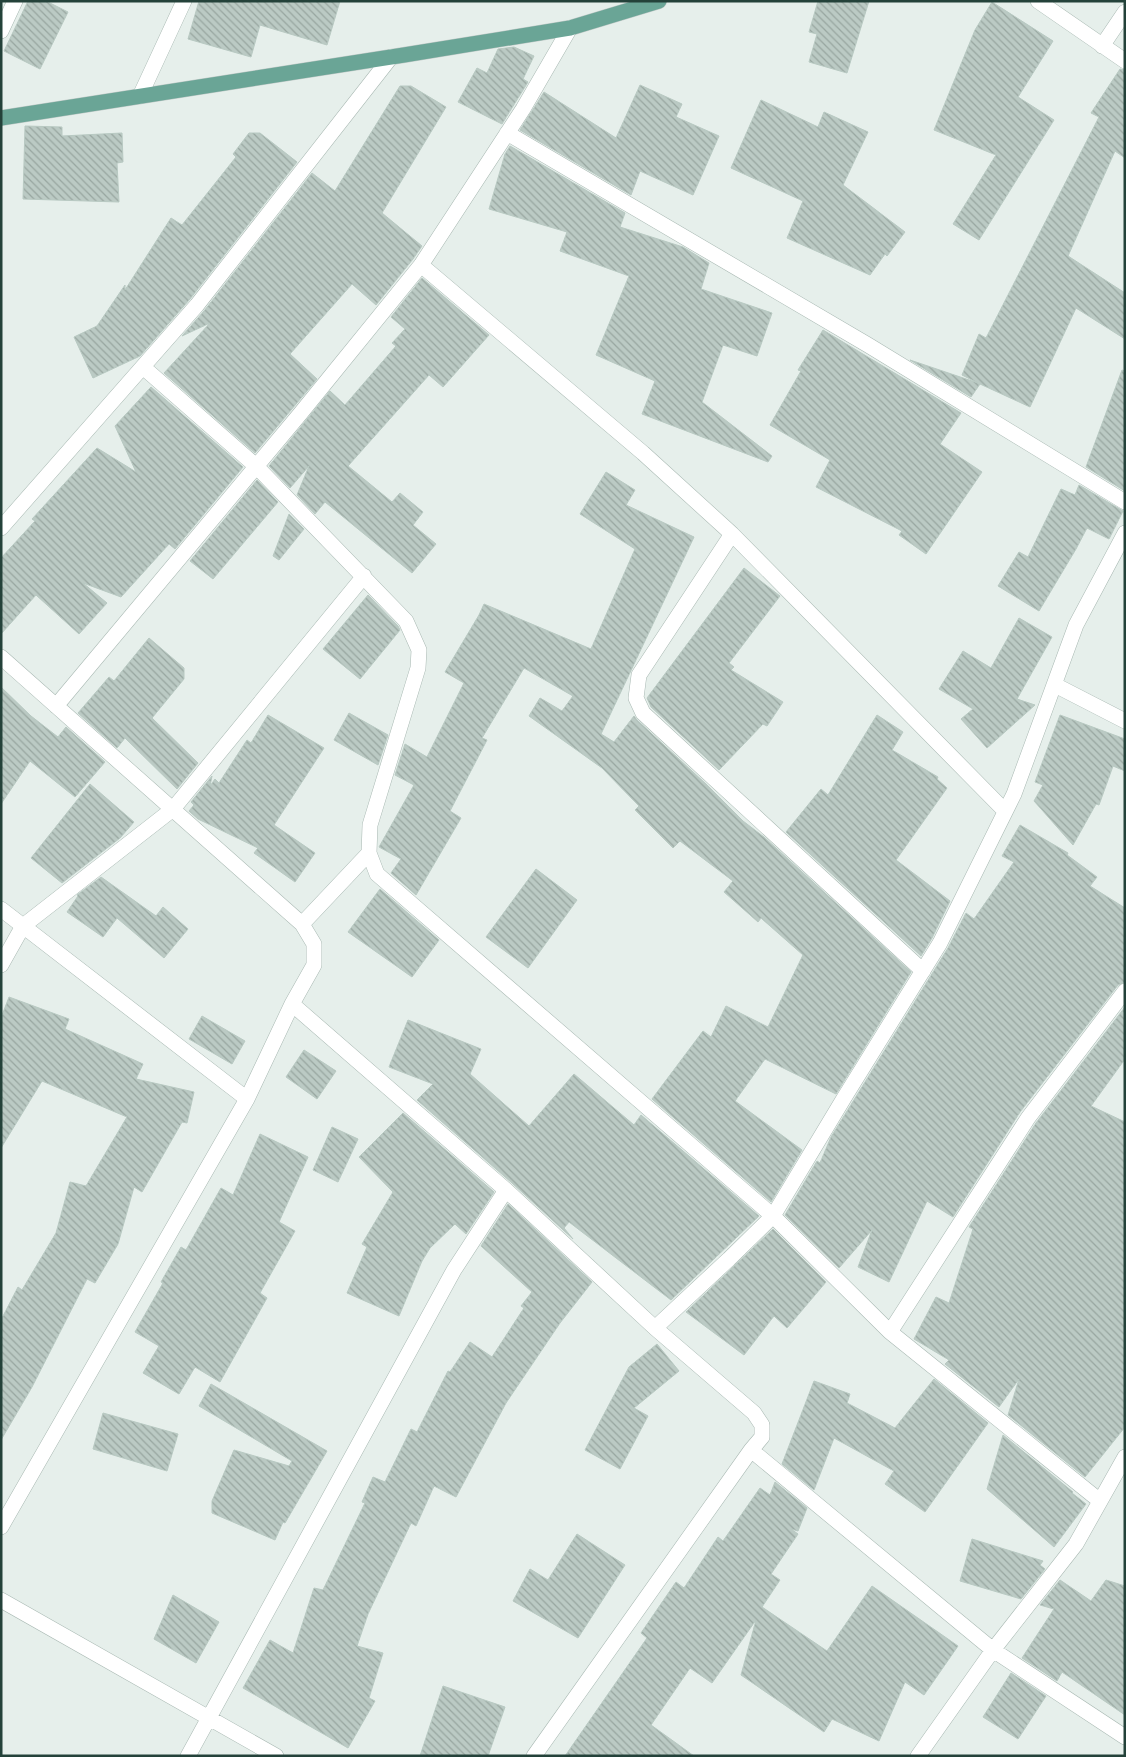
<svg xmlns="http://www.w3.org/2000/svg" width="1126" height="1757" viewBox="0 0 1126 1757" font-family="Helvetica,sans-serif">
<defs>
<pattern id="building-back-hatch" width="6" height="6" patternUnits="userSpaceOnUse" patternTransform="scale(1.25)"><rect width="6" height="6" fill="#bbcac4"/><path d="M-1 5l2 2M0 0l6 6M5-1l2 2" fill="none" stroke="#98a6a0"/></pattern>
</defs>
<rect width="100%" height="100%" fill="#e6efeb"/>
<!-- building -->
<path fill="url(#building-back-hatch)" stroke="#b8c9c2" d="M 28,1 L 46,1 L 68,12 L 40,69 L 4,51 Z
M 199,1 L 340,1 L 327,45 L 260,25 L 251,57 L 188,39 Z
M 818,1 L 869,1 L 847,73 L 809,62 L 817,34 L 809,32 Z
M 992,2 L 1053,41 L 1018,97 L 1054,120 L 979,240 L 953,224 L 996,155 L 934,130 L 975,30 Z
M 514,47 L 534,56 L 523,79 L 528,82 L 502,124 L 458,102 L 477,68 L 487,73 L 498,49 Z
M 1120,69 L 1125,70 L 1125,158 L 1115,151 L 1068,256 L 1125,293 L 1125,339 L 1076,308 L 1030,407 L 980,384 L 971,397 L 910,360 L 978,383 L 962,375 L 979,334 L 986,338 L 1099,117 L 1091,113 Z
M 640,85 L 682,104 L 676,117 L 719,136 L 693,195 L 640,171 L 631,195 L 520,130 L 544,92 L 616,138 Z
M 400,86 L 411,86 L 446,107 L 382,213 L 422,246 L 413,259 L 376,305 L 352,284 L 290,354 L 317,379 L 255,453 L 164,373 L 210,323 L 182,336 L 204,311 L 312,173 L 335,191 Z
M 761,100 L 818,127 L 824,112 L 868,132 L 843,185 L 905,232 L 887,256 L 885,254 L 870,275 L 787,238 L 803,201 L 731,168 Z
M 25,126 L 62,127 L 62,136 L 122,133 L 123,162 L 117,163 L 119,202 L 23,199 Z
M 249,133 L 260,133 L 297,162 L 190,299 L 140,356 L 93,378 L 74,337 L 97,326 L 125,285 L 125,290 L 171,218 L 182,225 L 236,157 L 233,154 Z
M 510,146 L 625,213 L 620,227 L 683,247 L 709,263 L 701,289 L 772,313 L 757,356 L 723,345 L 702,402 L 772,456 L 768,462 L 642,414 L 655,381 L 596,355 L 629,276 L 560,251 L 567,232 L 489,209 L 505,154 Z
M 422,278 L 489,335 L 443,387 L 429,375 L 348,466 L 392,502 L 400,493 L 423,512 L 413,525 L 436,544 L 412,573 L 325,502 L 315,514 L 297,495 L 309,466 L 290,488 L 269,466 L 330,391 L 345,405 L 396,346 L 392,343 L 405,329 L 391,317 Z
M 823,330 L 961,413 L 940,444 L 982,472 L 926,554 L 899,535 L 902,531 L 816,487 L 830,460 L 770,425 L 801,371 L 798,370 Z
M 1122,370 L 1125,371 L 1125,491 L 1086,467 Z
M 151,387 L 243,467 L 175,549 L 169,544 L 121,597 L 83,583 L 107,603 L 79,634 L 36,595 L 1,634 L 1,558 L 35,521 L 32,519 L 97,448 L 136,472 L 115,426 Z
M 606,472 L 635,490 L 626,505 L 694,537 L 601,734 L 614,742 L 634,716 L 637,720 L 706,784 L 743,821 L 764,837 L 911,972 L 836,1094 L 765,1059 L 735,1101 L 802,1150 L 771,1202 L 652,1099 L 703,1031 L 711,1037 L 726,1006 L 768,1027 L 803,955 L 761,918 L 758,922 L 724,892 L 733,881 L 680,841 L 673,848 L 635,810 L 639,806 L 602,768 L 529,716 L 540,698 L 562,711 L 573,696 L 524,668 L 482,738 L 487,740 L 450,811 L 461,818 L 416,895 L 391,873 L 401,859 L 379,847 L 414,785 L 395,775 L 405,744 L 427,757 L 464,683 L 445,672 L 479,615 L 484,604 L 591,649 L 635,549 L 580,514 Z
M 257,480 L 278,502 L 213,579 L 190,561 Z
M 1079,485 L 1123,511 L 1109,539 L 1087,528 L 1076,549 L 1039,611 L 998,586 L 1019,552 L 1028,557 L 1061,489 L 1075,495 Z
M 289,514 L 304,529 L 279,560 L 273,556 Z
M 744,568 L 780,596 L 729,663 L 734,667 L 731,670 L 783,702 L 767,726 L 763,724 L 719,770 L 651,707 L 647,698 Z
M 368,595 L 398,626 L 400,630 L 360,679 L 323,649 Z
M 1019,618 L 1052,637 L 1017,699 L 1035,705 L 987,748 L 961,719 L 973,709 L 939,689 L 963,651 L 991,668 Z
M 149,638 L 184,668 L 184,679 L 152,718 L 198,763 L 177,789 L 125,738 L 117,748 L 78,713 L 109,677 L 114,681 Z
M 1,687 L 31,716 L 58,737 L 66,727 L 105,762 L 75,797 L 30,761 L 1,804 Z
M 349,713 L 388,735 L 378,765 L 334,740 Z
M 268,715 L 324,748 L 274,825 L 315,853 L 295,882 L 254,853 L 258,848 L 198,819 L 189,811 L 194,805 L 191,802 L 212,776 L 210,786 L 215,779 L 219,783 L 247,740 L 251,743 Z
M 877,715 L 903,732 L 892,750 L 938,777 L 937,779 L 947,788 L 896,860 L 950,901 L 932,938 L 921,956 L 786,832 L 821,789 L 828,795 Z
M 1060,715 L 1125,739 L 1125,771 L 1113,766 L 1099,805 L 1096,804 L 1073,845 L 1034,801 L 1043,785 L 1035,782 Z
M 90,784 L 134,822 L 120,838 L 62,883 L 31,858 Z
M 1020,825 L 1068,853 L 1067,855 L 1097,877 L 1090,886 L 1125,908 L 1125,982 L 1118,985 L 1020,1112 L 953,1217 L 927,1201 L 889,1282 L 858,1267 L 872,1230 L 839,1268 L 785,1215 L 817,1161 L 820,1163 L 831,1137 L 948,948 L 966,913 L 974,919 L 1014,862 L 1002,856 Z
M 536,869 L 577,900 L 528,968 L 486,937 Z
M 101,877 L 156,916 L 163,907 L 188,929 L 164,958 L 117,918 L 103,937 L 67,912 L 78,896 L 77,895 Z
M 380,889 L 439,940 L 412,977 L 348,932 Z
M 9,997 L 69,1019 L 65,1029 L 143,1064 L 136,1079 L 194,1092 L 187,1123 L 182,1122 L 142,1192 L 134,1187 L 118,1244 L 95,1283 L 87,1279 L 32,1387 L 1,1440 L 1,1320 L 18,1287 L 22,1290 L 56,1233 L 70,1182 L 86,1186 L 127,1117 L 42,1081 L 1,1148 L 1,1018 Z
M 1125,1007 L 1125,1059 L 1091,1106 L 1125,1122 L 1125,1427 L 1085,1477 L 1008,1415 L 1019,1379 L 999,1407 L 945,1364 L 949,1360 L 914,1339 L 936,1297 L 949,1303 L 973,1229 L 969,1227 L 1036,1123 Z
M 202,1016 L 245,1041 L 232,1064 L 189,1039 Z
M 408,1020 L 481,1049 L 470,1074 L 529,1126 L 574,1074 L 634,1125 L 641,1115 L 759,1216 L 671,1300 L 569,1222 L 564,1228 L 573,1239 L 512,1183 L 417,1100 L 433,1084 L 389,1067 Z
M 304,1050 L 336,1071 L 317,1099 L 286,1077 Z
M 403,1113 L 494,1192 L 466,1234 L 455,1224 L 430,1248 L 422,1261 L 399,1316 L 347,1293 L 367,1247 L 362,1244 L 393,1192 L 359,1157 Z
M 332,1127 L 358,1139 L 338,1182 L 313,1170 Z
M 260,1134 L 308,1157 L 279,1222 L 295,1231 L 260,1293 L 267,1298 L 220,1382 L 195,1367 L 179,1394 L 143,1373 L 159,1346 L 135,1332 L 163,1283 L 161,1282 L 181,1247 L 186,1250 L 221,1188 L 233,1195 Z
M 508,1204 L 592,1282 L 560,1323 L 506,1403 L 456,1497 L 434,1486 L 416,1526 L 411,1523 L 368,1614 L 357,1646 L 383,1653 L 369,1698 L 375,1701 L 348,1748 L 243,1688 L 270,1640 L 293,1653 L 314,1588 L 323,1590 L 365,1503 L 362,1502 L 373,1477 L 385,1482 L 411,1429 L 417,1432 L 448,1371 L 450,1372 L 470,1342 L 492,1357 L 524,1308 L 521,1306 L 532,1292 L 481,1246 Z
M 773,1229 L 826,1282 L 787,1328 L 774,1316 L 744,1355 L 686,1312 Z
M 657,1344 L 679,1371 L 634,1408 L 648,1416 L 620,1469 L 585,1450 L 629,1367 Z
M 934,1379 L 988,1423 L 925,1512 L 885,1484 L 894,1471 L 834,1438 L 814,1490 L 782,1464 L 814,1381 L 850,1394 L 847,1403 L 895,1428 Z
M 211,1384 L 327,1451 L 285,1523 L 283,1522 L 275,1540 L 212,1513 L 212,1501 L 234,1450 L 289,1466 L 292,1461 L 199,1406 Z
M 103,1413 L 178,1434 L 167,1471 L 93,1449 Z
M 1003,1435 L 1073,1492 L 1072,1493 L 1086,1504 L 1054,1547 L 987,1489 Z
M 775,1482 L 807,1508 L 798,1531 L 791,1529 L 798,1534 L 771,1574 L 780,1580 L 762,1607 L 827,1651 L 872,1586 L 958,1646 L 924,1695 L 905,1682 L 879,1741 L 832,1719 L 824,1732 L 741,1675 L 756,1620 L 712,1683 L 690,1668 L 651,1725 L 694,1756 L 565,1756 L 647,1638 L 641,1633 L 676,1582 L 684,1588 L 718,1537 L 723,1541 L 760,1488 L 770,1495 Z
M 577,1534 L 625,1565 L 578,1638 L 513,1601 L 530,1569 L 548,1580 Z
M 972,1539 L 1043,1561 L 1040,1565 L 1045,1569 L 1021,1599 L 960,1581 Z
M 1060,1580 L 1091,1601 L 1106,1580 L 1125,1586 L 1125,1715 L 1062,1672 L 1057,1681 L 1022,1658 L 1054,1609 L 1040,1605 Z
M 173,1595 L 219,1622 L 196,1663 L 154,1639 Z
M 1011,1673 L 1046,1696 L 1018,1739 L 983,1717 Z
M 443,1686 L 505,1707 L 488,1756 L 420,1756 Z"/>
<g fill="none" stroke-linecap="round" stroke-linejoin="round">
<!-- minor casing -->
<g stroke="#a8b8b2" stroke-width="16">
<path id="minor" d="M 1038,1 L 1125,61
M 1,31 L 15,1
M 1102,46 L 1125,12
M 140,96 L 184,1
M 507,133 L 868,345 L 1125,502
M 421,265 L 643,453 L 732,534 L 1005,811
M 143,367 L 256,466 L 406,621 L 419,650 L 418,668 L 370,825 L 369,853 L 377,874 L 773,1216 L 890,1332 L 1100,1501
M 1,528 L 197,305 L 391,57
M 732,534 L 639,675 L 636,698 L 643,713 L 923,971
M 1,657 L 302,924 L 314,944 L 314,965 L 292,1004 L 247,1099 L 1,1527
M 1055,685 L 1125,721
M 56,706 L 300,414 L 421,265 L 523,109 L 570,28
M 1,909 L 247,1099
M 302,924 L 369,853
M 1,965 L 23,926 L 173,809 L 364,576
M 292,1004 L 506,1190 L 655,1328 L 754,1413 L 762,1425 L 762,1437 L 751,1450 L 534,1756
M 655,1328 L 729,1259 L 773,1216 L 844,1098 L 940,943 L 1014,794 L 1076,625 L 1125,533
M 890,1332 L 1028,1118 L 1125,991
M 751,1450 L 993,1650 L 1125,1737
M 1,1600 L 276,1756
M 188,1756 L 454,1270 L 506,1190
M 918,1756 L 993,1650 L 1076,1544 L 1125,1457"/>
</g>
<!-- major casing -->
<g stroke="#c2cac8" stroke-width="16">
<path id="major" d="M 1,118 L 404,55 L 570,28 L 659,1"/>
</g>
<!-- minor -->
<use href="#minor" stroke="#fff" stroke-width="15"/>
<!-- major -->
<use href="#major" stroke="#6aa596" stroke-width="15"/>
</g>
<!-- border -->
<rect width="1126" height="1757" fill="none" stroke="#24423a" stroke-width="5"/>
</svg>
